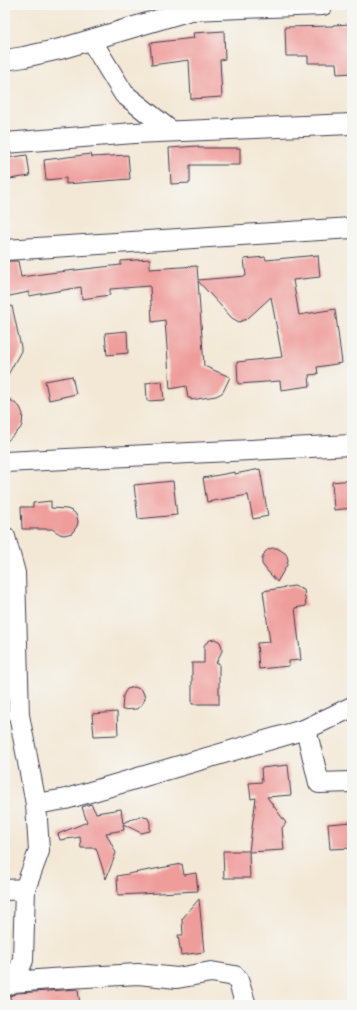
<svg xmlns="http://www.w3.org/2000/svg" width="357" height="1010" viewBox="0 0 357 1010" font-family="'Old Standard TT',serif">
<rect width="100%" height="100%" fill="#f6f6f2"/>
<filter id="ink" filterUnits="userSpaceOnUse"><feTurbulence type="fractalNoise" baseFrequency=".025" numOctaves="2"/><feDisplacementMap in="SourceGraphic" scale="8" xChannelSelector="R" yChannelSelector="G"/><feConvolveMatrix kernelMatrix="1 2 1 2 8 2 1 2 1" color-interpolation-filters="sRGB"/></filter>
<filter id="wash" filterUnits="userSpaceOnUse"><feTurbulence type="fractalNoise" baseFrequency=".012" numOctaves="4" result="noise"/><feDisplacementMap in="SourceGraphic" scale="16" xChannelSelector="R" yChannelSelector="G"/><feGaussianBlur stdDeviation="0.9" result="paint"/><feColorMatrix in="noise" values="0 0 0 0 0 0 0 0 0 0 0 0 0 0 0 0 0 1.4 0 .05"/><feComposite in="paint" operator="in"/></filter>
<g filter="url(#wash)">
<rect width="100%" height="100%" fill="#f3e8d6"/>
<g id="blocks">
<!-- building -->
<path fill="#ef9d9b" d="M 352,24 L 352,73 L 337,74 L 336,63 L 308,63 L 308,56 L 286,56 L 285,27 L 333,26 L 333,25 Z
M 224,31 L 225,59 L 220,60 L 222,97 L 191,99 L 189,60 L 152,65 L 150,43 L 194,38 L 193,33 Z
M 198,146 L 198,148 L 240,148 L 240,165 L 190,165 L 190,183 L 171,184 L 169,148 Z
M 91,154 L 92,157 L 128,155 L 130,179 L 66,184 L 66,178 L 46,180 L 44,160 Z
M 27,155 L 30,176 L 9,179 L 6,158 Z
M 318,255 L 320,277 L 293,280 L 299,315 L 335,309 L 342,363 L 317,367 L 318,374 L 309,375 L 310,386 L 281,390 L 280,381 L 238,384 L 237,362 L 282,357 L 271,297 L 247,319 L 239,322 L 232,318 L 198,281 L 204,366 L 230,377 L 223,392 L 220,394 L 216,396 L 191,400 L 191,398 L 188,398 L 186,386 L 170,389 L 165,320 L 152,322 L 150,286 L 110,289 L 110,295 L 82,299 L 81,287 L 29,296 L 29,292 L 5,297 L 5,261 L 18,261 L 21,277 L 49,273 L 121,265 L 121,261 L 150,259 L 150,269 L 197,266 L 198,280 L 246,276 L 244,259 L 265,257 L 266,260 Z
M 5,306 L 12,306 L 21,347 L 21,351 L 5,380 Z
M 127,331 L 128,353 L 107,355 L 105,333 Z
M 72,376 L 76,394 L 49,400 L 45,381 Z
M 162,381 L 164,400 L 147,401 L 146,383 Z
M 5,396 L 20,407 L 23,414 L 22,425 L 20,429 L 5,443 Z
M 260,469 L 268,516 L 253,519 L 248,495 L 207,502 L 203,478 L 235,472 L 235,474 Z
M 352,480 L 352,508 L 334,510 L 332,482 Z
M 173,481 L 177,515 L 138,519 L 134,485 Z
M 51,501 L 51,508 L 67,509 L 72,511 L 75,513 L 77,517 L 78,522 L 77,526 L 72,533 L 64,535 L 60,534 L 52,529 L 22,529 L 21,507 L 33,507 L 33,503 Z
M 273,548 L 277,548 L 285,553 L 287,556 L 288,560 L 287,565 L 277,582 L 264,567 L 262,564 L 262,559 L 265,552 L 269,549 Z
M 294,586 L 304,590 L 306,606 L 295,608 L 301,660 L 289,661 L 289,666 L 259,669 L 257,643 L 270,642 L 263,591 Z
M 215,639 L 220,642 L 222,647 L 222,651 L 216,663 L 219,663 L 219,704 L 192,704 L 192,663 L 204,663 L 204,646 L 205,644 L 210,640 Z
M 134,687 L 140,689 L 143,692 L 145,698 L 144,701 L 140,707 L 136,709 L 122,710 L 123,696 L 125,692 L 127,689 Z
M 117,712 L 118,735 L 94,736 L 92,714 Z
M 288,765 L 291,795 L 267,797 L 286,823 L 282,828 L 284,850 L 249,852 L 250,878 L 224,878 L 223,851 L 249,851 L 256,798 L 251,799 L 249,783 L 262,782 L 261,768 Z
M 91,804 L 96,813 L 121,809 L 123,823 L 140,816 L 148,818 L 150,823 L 150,831 L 141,833 L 123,824 L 124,830 L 106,833 L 116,853 L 106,879 L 96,848 L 81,848 L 80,837 L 60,840 L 58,834 L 87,822 L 82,807 Z
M 352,822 L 352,848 L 330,849 L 328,824 Z
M 182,864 L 184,875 L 196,873 L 198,891 L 118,895 L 117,876 Z
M 199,899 L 204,952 L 181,955 L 178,935 L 183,935 L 182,919 Z
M 78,989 L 80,1005 L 11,1005 L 10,996 L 17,993 Z"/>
</g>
</g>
<g filter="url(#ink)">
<use href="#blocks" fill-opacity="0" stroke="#414052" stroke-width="1"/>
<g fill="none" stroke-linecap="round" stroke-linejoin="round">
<!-- minor casing -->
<g stroke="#414052" stroke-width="22">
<path id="minor" d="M 91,40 L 124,94 L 171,131
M 5,60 L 24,57 L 60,49 L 191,10 L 323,5
M 5,143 L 134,133 L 352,124
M 5,250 L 352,228
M 5,462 L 352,445
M 5,537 L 15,573 L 19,715 L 36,804 L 39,851 L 25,889 L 23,960 L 14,982 L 5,986
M 306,729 L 319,783 L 352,782
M 36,804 L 66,799 L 306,729 L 352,707
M 5,890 L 25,889
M 14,982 L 51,979 L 138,974 L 177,978 L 211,972 L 235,976 L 238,980 L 246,1005"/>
</g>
<!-- minor -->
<use href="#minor" stroke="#fff" stroke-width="20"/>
</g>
</g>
<!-- margin -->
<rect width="357" height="1010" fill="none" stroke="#f6f6f2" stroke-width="20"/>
</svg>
